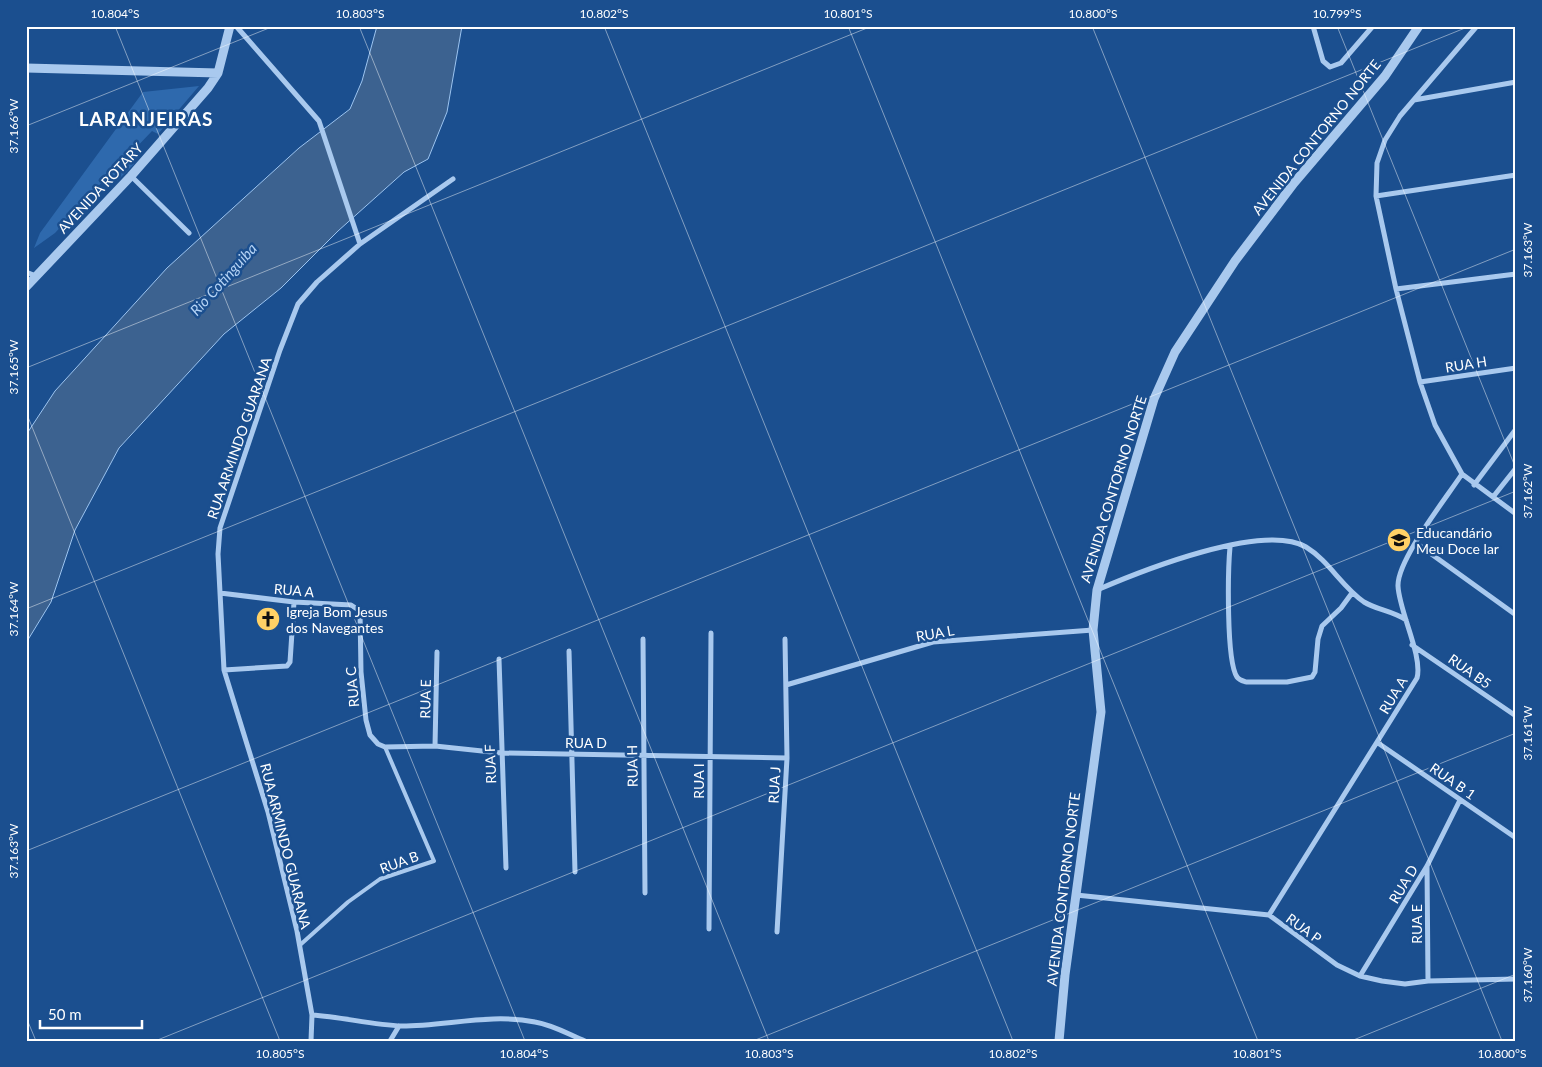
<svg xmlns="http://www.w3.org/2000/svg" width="1542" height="1067" viewBox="0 0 1542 1067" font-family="Lato,sans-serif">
<rect width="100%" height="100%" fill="#1b4f8f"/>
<!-- green -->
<path fill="#2e69ad" d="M 199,86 L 158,134 L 152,131 L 129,155 L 134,164 L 117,181 L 103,181 L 55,233 L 34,248 L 40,233 L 143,92 Z"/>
<!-- water -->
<path fill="#3c6290" stroke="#9cc4f0" d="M 377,26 L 462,26 L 447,112 L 428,159 L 404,172 L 338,231 L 281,288 L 224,334 L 119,448 L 75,530 L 51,602 L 26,643 L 26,435 L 55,391 L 167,268 L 299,148 L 350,109 L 362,81 Z"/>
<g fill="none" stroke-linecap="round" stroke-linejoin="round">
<!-- service -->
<path stroke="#a9c9ee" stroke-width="4" d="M 300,945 L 348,902 L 380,879 L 434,861 L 385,747"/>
<!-- minor -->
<path stroke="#a9c9ee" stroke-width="5" d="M 236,26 L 319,121 L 360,244
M 1313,26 L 1323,61 L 1330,67 L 1341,63 L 1373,26
M 1477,26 L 1400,116 L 1385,140 L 1377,163 L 1376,196 L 1396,289 L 1420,382 L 1435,425 L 1462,474 L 1516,514
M 1414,100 L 1516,82
M 131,176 L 189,233
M 1376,196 L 1516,175
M 26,272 L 36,276
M 1396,289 L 1516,274
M 1420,382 L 1516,368
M 1474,485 L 1516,429
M 1493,497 L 1516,468
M 1416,543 L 1516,615
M 1230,547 C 1228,569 1226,661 1237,677 C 1239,680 1243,681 1246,682 L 1287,682 L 1312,677 L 1315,672 L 1318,639 L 1322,626 L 1341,608 L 1352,593
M 1097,590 C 1141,571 1263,522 1306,547 C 1329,561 1342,587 1364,602 C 1377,610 1393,611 1406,620
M 220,593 L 294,602 L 351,605 L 360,611 L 361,672 L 366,720 L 370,735 L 378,744 L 385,747 L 435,746 L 501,753 L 787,758
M 643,639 L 645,893
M 1412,645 L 1516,716
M 569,651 L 575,872
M 499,659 L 506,868
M 224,670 L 287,666 L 290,662 L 294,602
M 786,685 L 933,642 L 1093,630
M 1378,743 L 1516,838
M 435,746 L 437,652
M 1427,866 L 1428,981
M 1076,895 L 1269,915 L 1337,965 L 1360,976 L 1382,981 L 1405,984 L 1428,981 L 1516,979
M 1269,915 L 1417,678 C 1423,656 1399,611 1398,586 C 1397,560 1447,497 1462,474
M 709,929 L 711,633
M 777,932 L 787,758 L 785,639
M 1360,976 L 1427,866 L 1460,800
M 312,1015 C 342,1017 373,1025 402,1026 C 446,1026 491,1013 535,1022 C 553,1025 568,1034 585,1041
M 311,1041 L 312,1015 L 297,931 L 268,812 L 224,670 L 218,554 L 220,528 L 280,350 L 298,304 L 317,282 L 360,244 L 453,179
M 390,1041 L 399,1026"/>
<!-- tertiary -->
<path stroke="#a9c9ee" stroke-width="9" d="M 26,68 L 218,73
M 26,287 L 131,176 L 208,88 L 218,73 L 230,26
M 1059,1041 L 1065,975 L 1101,712 L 1093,630 L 1097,590 L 1154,399 L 1175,352 L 1235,261 L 1294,183 L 1385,76 L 1419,26"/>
</g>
<!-- ticks -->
<path fill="none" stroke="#fff" stroke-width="1" stroke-opacity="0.45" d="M 115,26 L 525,1041M 359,26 L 769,1041M 604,26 L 1013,1041M 848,26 L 1258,1041M 1092,26 L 1502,1041M 1337,26 L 1516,469M 26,126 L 274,26M 26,368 L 872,26M 26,412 L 280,1041M 26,609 L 1470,26M 26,851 L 1516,249M 26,1017 L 36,1041M 155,1041 L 1516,491M 753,1041 L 1516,733M 1351,1041 L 1516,974"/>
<!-- icons -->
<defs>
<g id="school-disc" transform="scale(1.25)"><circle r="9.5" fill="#ffd166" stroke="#1b4f8f"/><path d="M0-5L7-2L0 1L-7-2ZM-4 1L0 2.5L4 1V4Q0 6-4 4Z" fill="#111"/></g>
<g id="church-disc" transform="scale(1.25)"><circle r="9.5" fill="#ffd166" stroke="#1b4f8f"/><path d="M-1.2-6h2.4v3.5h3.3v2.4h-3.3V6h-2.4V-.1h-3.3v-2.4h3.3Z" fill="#111"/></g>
</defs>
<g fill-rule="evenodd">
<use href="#school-disc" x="1399" y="540"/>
<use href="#church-disc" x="268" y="619"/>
</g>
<g text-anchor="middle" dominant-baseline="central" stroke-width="5" stroke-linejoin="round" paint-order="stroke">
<!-- street labels -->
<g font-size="14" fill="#fff" stroke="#1b4f8f">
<text transform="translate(1316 137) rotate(-51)">AVENIDA CONTORNO NORTE</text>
<text transform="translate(100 188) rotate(-47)">AVENIDA ROTARY</text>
<text transform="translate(1466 364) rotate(-9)">RUA H</text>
<text transform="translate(239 438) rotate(-71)">RUA ARMINDO GUARANA</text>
<text transform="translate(1113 489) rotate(-73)">AVENIDA CONTORNO NORTE</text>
<text transform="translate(294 590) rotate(5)">RUA A</text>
<text transform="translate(935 633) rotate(-10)">RUA L</text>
<text transform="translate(1470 671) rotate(35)">RUA B5</text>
<text transform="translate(352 687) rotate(-95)">RUA C</text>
<text transform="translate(1393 695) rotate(-59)">RUA A</text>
<text transform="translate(425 699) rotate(-89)">RUA E</text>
<text x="586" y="742">RUA D</text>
<text transform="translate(490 764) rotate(-92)">RUA F</text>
<text transform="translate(632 766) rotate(-91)">RUA H</text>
<text transform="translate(698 781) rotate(-90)">RUA I</text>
<text transform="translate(1453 781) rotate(35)">RUA B 1</text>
<text transform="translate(774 785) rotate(-87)">RUA J</text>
<text transform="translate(286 846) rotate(76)">RUA ARMINDO GUARANA</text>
<text transform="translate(399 862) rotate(-20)">RUA B</text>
<text transform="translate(1403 884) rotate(-59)">RUA D</text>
<text transform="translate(1063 889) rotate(-83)">AVENIDA CONTORNO NORTE</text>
<text transform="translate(1416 924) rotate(-90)">RUA E</text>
<text transform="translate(1304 928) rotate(36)">RUA P</text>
</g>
<!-- poi labels -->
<g font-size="14" fill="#fff" stroke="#1b4f8f" text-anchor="start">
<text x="1416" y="532">Educandário<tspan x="1416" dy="16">Meu Doce lar</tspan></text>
<text x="286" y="611">Igreja Bom Jesus<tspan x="286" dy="16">dos Navegantes</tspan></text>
</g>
<!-- water labels -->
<g font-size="15" font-style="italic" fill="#b5d3f5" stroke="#1b4f8f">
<text transform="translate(223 279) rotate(-48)">Rio Cotinguiba</text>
</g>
<!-- district labels -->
<g font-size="19" font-weight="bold" letter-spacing="1" fill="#fff" stroke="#1b4f8f">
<text x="146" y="118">LARANJEIRAS</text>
</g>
</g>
<!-- border -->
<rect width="1542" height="1067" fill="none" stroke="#1b4f8f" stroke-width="55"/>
<!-- scale -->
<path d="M40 1020v8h102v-8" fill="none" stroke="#ffffff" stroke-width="2.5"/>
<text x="48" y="1020" font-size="15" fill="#ffffff" stroke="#1b4f8f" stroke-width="4" paint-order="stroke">50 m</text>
<rect x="28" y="28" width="1486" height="1012" fill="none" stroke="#fff" stroke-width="2"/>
<g font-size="12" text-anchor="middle" fill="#fff">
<text x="115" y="18">10.804°S</text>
<text x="360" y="18">10.803°S</text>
<text x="604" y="18">10.802°S</text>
<text x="848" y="18">10.801°S</text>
<text x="1093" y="18">10.800°S</text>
<text x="1337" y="18">10.799°S</text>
<text transform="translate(14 126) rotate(-90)" y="4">37.166°W</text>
<text transform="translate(1528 250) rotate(-90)" y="4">37.163°W</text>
<text transform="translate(14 367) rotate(-90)" y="4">37.165°W</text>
<text transform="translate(1528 491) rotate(-90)" y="4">37.162°W</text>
<text transform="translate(14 609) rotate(-90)" y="4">37.164°W</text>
<text transform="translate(1528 733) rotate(-90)" y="4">37.161°W</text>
<text transform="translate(14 851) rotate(-90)" y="4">37.163°W</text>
<text transform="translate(1528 975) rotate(-90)" y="4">37.160°W</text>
<text x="280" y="1058">10.805°S</text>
<text x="524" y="1058">10.804°S</text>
<text x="769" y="1058">10.803°S</text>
<text x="1013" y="1058">10.802°S</text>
<text x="1257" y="1058">10.801°S</text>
<text x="1502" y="1058">10.800°S</text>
</g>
</svg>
